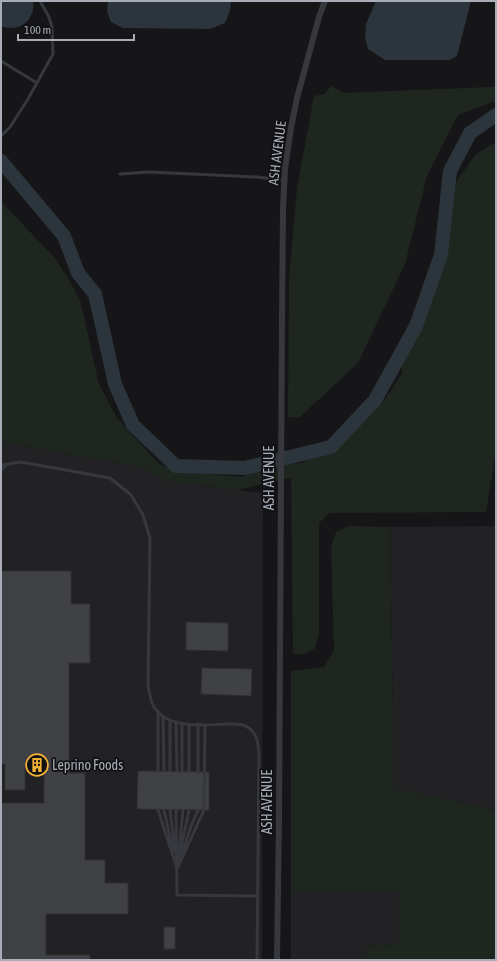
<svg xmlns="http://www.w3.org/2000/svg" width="497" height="961" viewBox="0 0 497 961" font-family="'Asap Condensed',sans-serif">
<rect width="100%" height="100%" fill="#161618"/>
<!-- built -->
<path fill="#222225" d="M 1,442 L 141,467 L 167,481 L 263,493 L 262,960 L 1,960 Z
M 496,526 L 496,810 L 394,788 L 390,527 Z
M 398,892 L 398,944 L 367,946 L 448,960 L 291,960 L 291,893 Z"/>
<!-- green -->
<path fill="#1e261f" d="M 331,86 L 344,93 L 490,87 L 496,86 L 496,101 L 458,115 L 427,176 L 405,264 L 358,363 L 299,418 L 288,417 L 289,280 L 297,188 L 314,96 L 325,94 Z
M 496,142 L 496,450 L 486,512 L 329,513 L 319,523 L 319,632 L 315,648 L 306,654 L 293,654 L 291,478 L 270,482 L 238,490 L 167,481 L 141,467 L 1,442 L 1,199 L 5,206 L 55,258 L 72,285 L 81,303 L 99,384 L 117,418 L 158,463 L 174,471 L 242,477 L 270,466 L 301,463 L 341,446 L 385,399 L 402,374 L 401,365 L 421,323 L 445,253 L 452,188 L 475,155 Z
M 348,526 L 390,527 L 394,788 L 496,810 L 496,960 L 448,960 L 441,959 L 365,959 L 367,946 L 398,944 L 398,892 L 291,893 L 291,671 L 324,667 L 334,650 L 331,548 L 336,532 Z"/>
<!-- water -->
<path fill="#2c353c" d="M 1,1 L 33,1 C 36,20 19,33 1,26 Z
M 108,1 L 231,1 L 230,11 L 225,23 L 210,29 L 123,28 L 111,22 L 107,11 Z
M 376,1 L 471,1 L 457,56 L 450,60 L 385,60 L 368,49 L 365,37 L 366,24 Z"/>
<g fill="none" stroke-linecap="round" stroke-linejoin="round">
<!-- river -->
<path stroke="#2c353c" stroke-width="14" d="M 1,161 L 64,236 L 78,273 L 95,294 L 115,384 L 133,425 L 176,466 L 245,468 L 331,447 L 375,400 L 416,326 L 441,255 L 450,171 L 470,133 L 496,115"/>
</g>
<!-- building -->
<path fill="#404145" stroke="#303034" d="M 1,571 L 71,571 L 71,604 L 90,604 L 90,663 L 69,663 L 69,773 L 85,773 L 85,860 L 105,860 L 105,883 L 128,883 L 128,914 L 46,914 L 46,955 L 90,955 L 90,960 L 1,960 L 1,803 L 44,803 L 44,766 L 25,766 L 25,790 L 5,790 L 5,764 L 1,764 Z
M 186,622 L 228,623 L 228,651 L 186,650 Z
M 202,668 L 252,669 L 251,696 L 201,694 Z
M 138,771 L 209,772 L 209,810 L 137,809 Z
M 164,927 L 175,927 L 175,949 L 164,949 Z"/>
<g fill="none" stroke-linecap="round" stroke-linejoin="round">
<!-- lane -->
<path stroke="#37383d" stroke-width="3" d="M 1,61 L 37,83
M 1,136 L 10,127 L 28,99 L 53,54 L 52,27 L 49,17 L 40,1
M 120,174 L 149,172 L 257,177 L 284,180
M 1,465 L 21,462 L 110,478 L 131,495 L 143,515 L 150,538 L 148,685 C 149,690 150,697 152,703 C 164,730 202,725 227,724 C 234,724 244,723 250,729 C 258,735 258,745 259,754 L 257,960
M 1,470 L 7,464
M 158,711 L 158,771
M 163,716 L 164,771
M 170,720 L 170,771
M 176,722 L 177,771
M 182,724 L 182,771
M 189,724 L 189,771
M 198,724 L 198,772
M 158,810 L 176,865
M 164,810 L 173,851
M 170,810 L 175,851
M 176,810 L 177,895 L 258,896
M 179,851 L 183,810
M 182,854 L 191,826 L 198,810
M 178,863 L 189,810
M 178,867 L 204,810 L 205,725"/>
<!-- street -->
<path stroke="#37383d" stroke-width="6" d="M 277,960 L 279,821 L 282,317 L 283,209 L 285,169 L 291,128 L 297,98 L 319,17 L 325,1"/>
</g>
<!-- icons -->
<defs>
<g id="building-ring" transform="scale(1.15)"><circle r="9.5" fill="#111113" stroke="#f2b134" stroke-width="1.5"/><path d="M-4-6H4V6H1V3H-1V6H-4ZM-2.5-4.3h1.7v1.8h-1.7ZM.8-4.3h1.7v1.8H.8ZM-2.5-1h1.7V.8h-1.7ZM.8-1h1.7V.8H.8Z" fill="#f2b134"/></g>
</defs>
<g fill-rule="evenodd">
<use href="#building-ring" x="37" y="765"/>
</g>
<g text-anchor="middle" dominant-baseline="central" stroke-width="3.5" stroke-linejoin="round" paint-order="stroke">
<!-- street labels -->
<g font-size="14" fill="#a8adb8" stroke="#111113">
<text transform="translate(277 153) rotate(-83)">ASH AVENUE</text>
<text transform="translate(269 478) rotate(-90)">ASH AVENUE</text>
<text transform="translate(267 802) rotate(-90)">ASH AVENUE</text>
</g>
<!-- poi labels -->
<g font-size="14" fill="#a8adb8" stroke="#111113" text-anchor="start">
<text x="52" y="765">Leprino Foods</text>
</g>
</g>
<!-- border -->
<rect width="497" height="961" fill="none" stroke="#a8adb8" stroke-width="4"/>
<!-- scale -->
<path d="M18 34v6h116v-6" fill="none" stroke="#a8adb8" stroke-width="2"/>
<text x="24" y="34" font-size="12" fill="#a8adb8" stroke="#111113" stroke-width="3" paint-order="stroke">100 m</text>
</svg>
